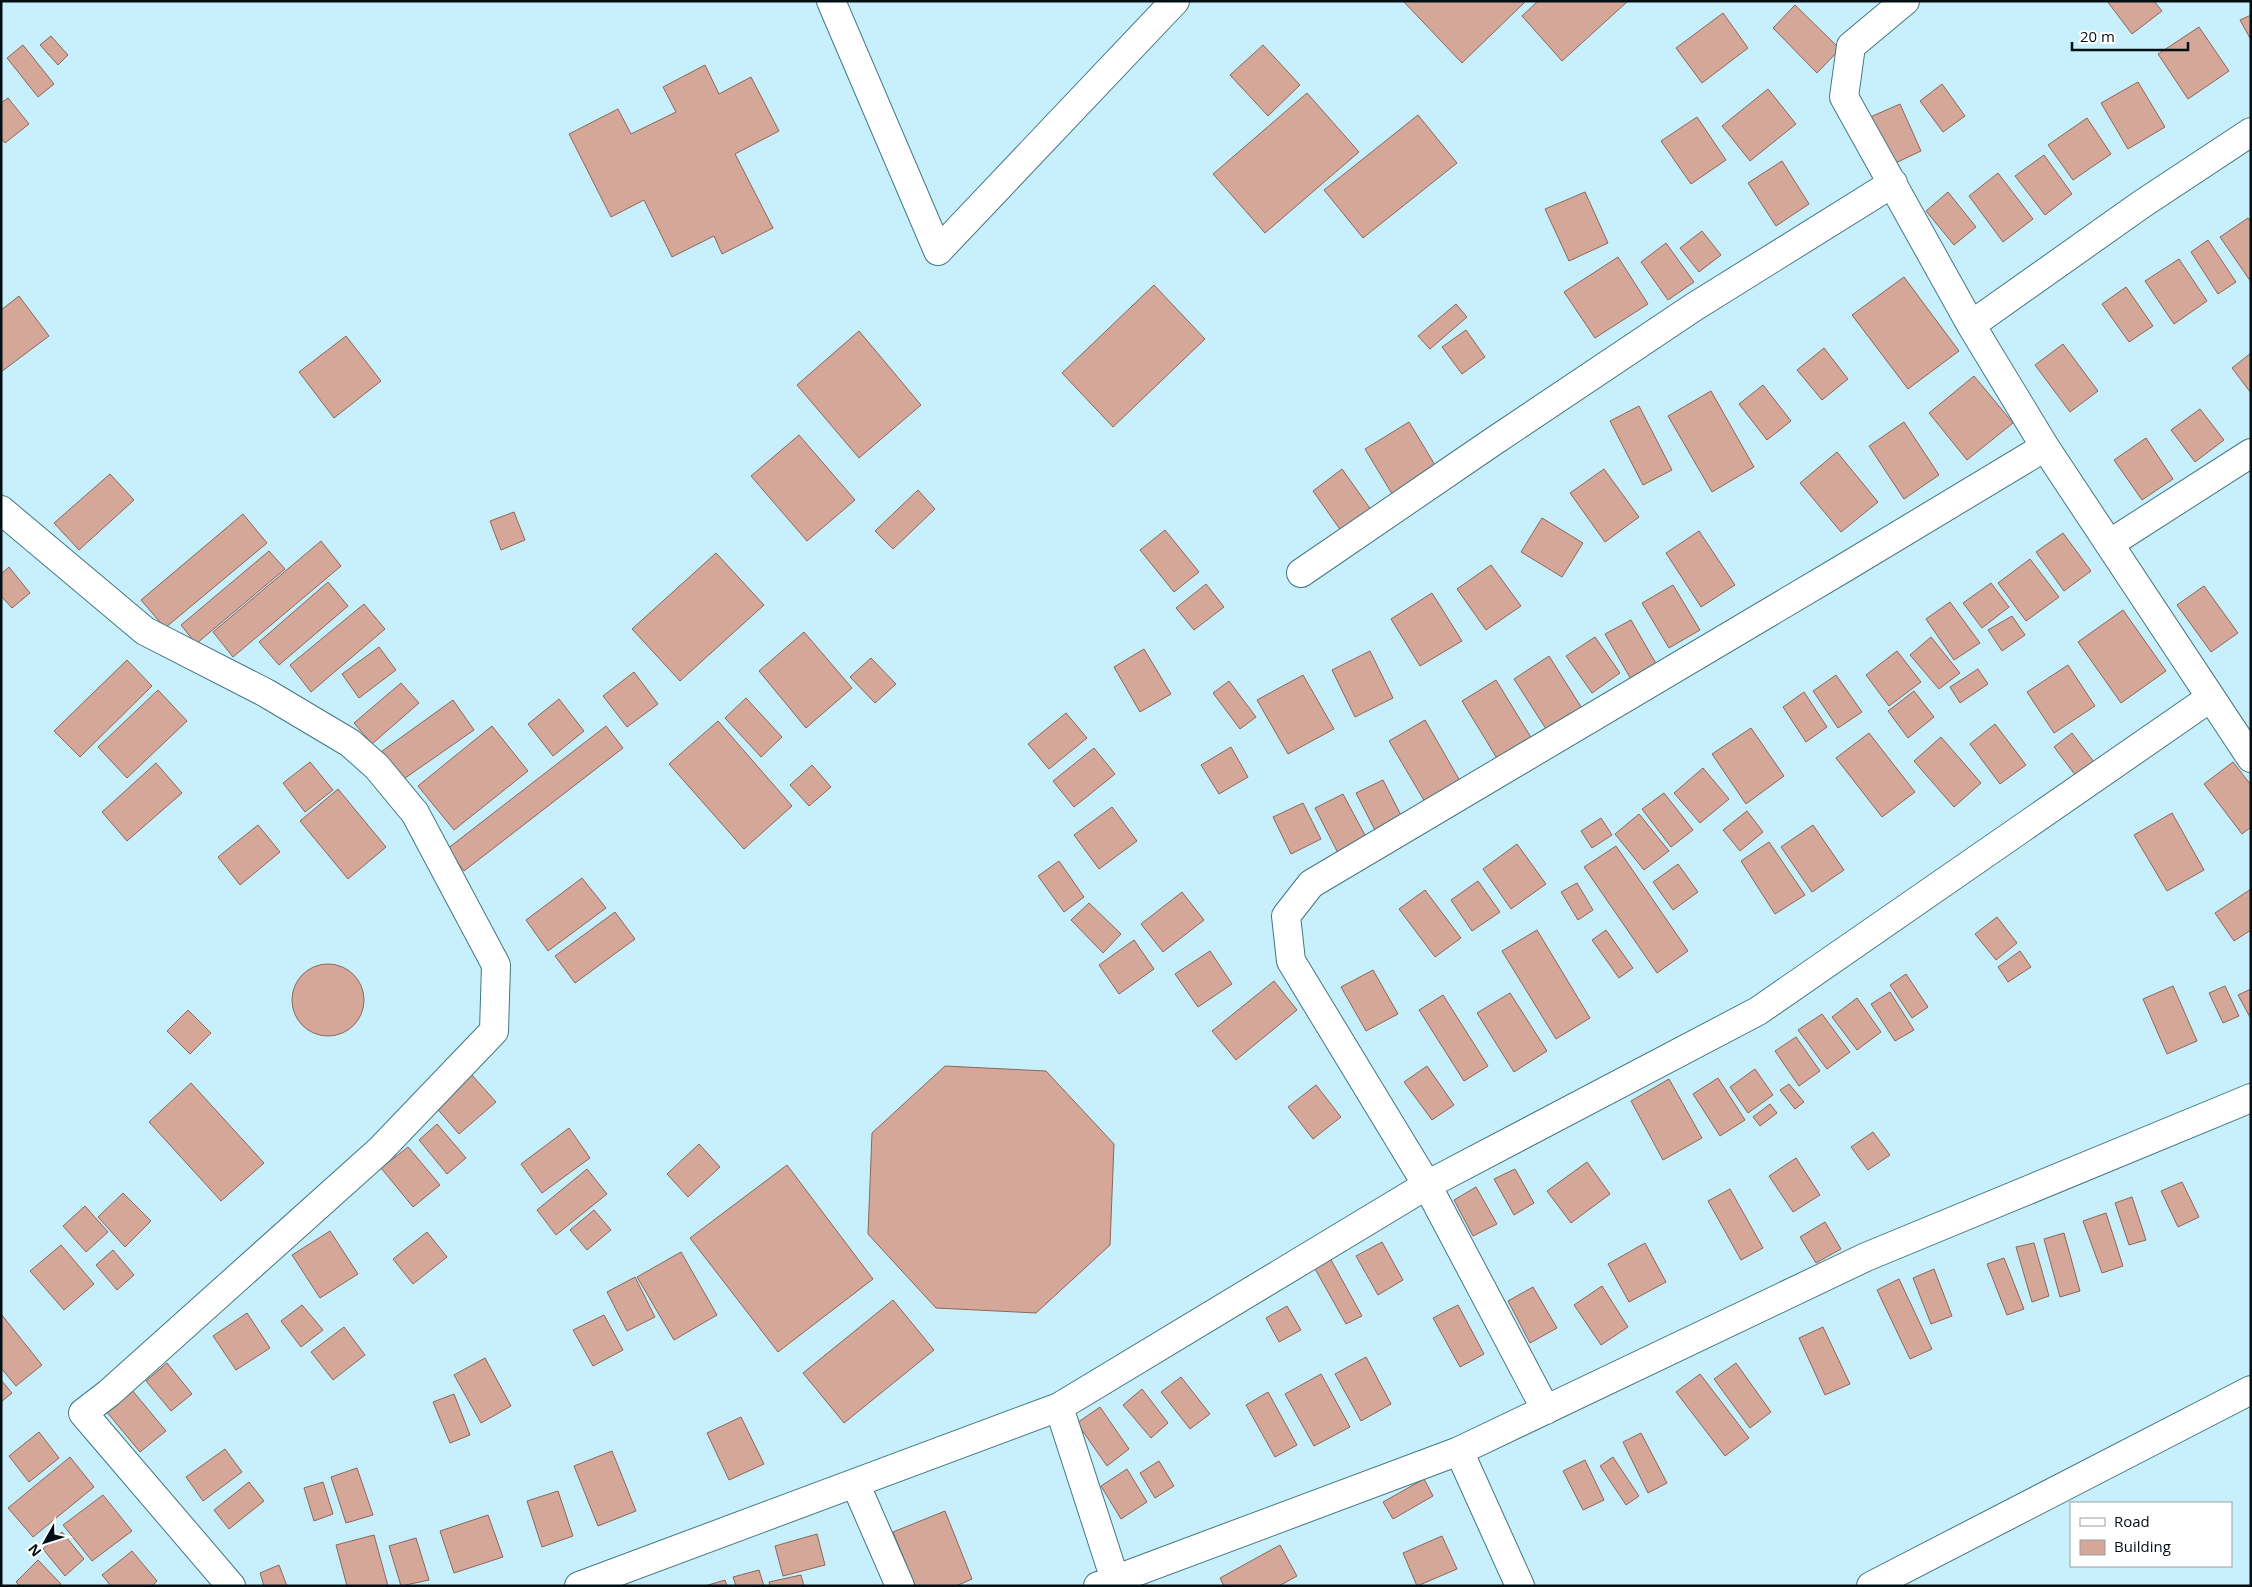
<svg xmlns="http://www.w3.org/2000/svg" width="2252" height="1587" viewBox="0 0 2252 1587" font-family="'Open Sans',sans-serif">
<rect width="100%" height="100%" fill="#c7f0fc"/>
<!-- building -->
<path fill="#d4a799" stroke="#8e6559" d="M 1403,1 L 1526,1 L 1462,63 Z
M 1538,1 L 1628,1 L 1562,61 L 1522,16 Z
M 2107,1 L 2154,1 L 2162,11 L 2132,34 Z
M 1795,5 L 1840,49 L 1817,73 L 1773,28 Z
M 1723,13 L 1748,48 L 1702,83 L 1676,48 Z
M 2251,15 L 2251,40 L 2240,20 Z
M 2199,27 L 2229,71 L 2188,99 L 2158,54 Z
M 51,36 L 68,55 L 58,65 L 40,45 Z
M 23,45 L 54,84 L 38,97 L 7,58 Z
M 1263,45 L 1300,85 L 1268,116 L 1230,75 Z
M 705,65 L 719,94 L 751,77 L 779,131 L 735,154 L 773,228 L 722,254 L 714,236 L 672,257 L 644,200 L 611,217 L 569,134 L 618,109 L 631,134 L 676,112 L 663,87 Z
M 2138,82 L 2165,127 L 2128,149 L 2101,103 Z
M 1942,84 L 1965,116 L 1943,132 L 1920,101 Z
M 1768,89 L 1796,124 L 1750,161 L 1722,126 Z
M 1307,93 L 1359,152 L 1265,233 L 1213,174 Z
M 8,98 L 29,124 L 5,143 L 1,138 L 1,103 Z
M 1900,104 L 1921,151 L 1889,166 L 1868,118 Z
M 1418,115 L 1457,163 L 1363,238 L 1324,190 Z
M 1697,117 L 1726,160 L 1691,184 L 1661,141 Z
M 2087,118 L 2111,154 L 2073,180 L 2048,145 Z
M 2044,155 L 2072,194 L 2045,215 L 2015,176 Z
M 1782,161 L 1809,204 L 1776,226 L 1748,183 Z
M 1998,173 L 2033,219 L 2003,242 L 1969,196 Z
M 1585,192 L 1608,243 L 1569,261 L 1545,209 Z
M 1948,192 L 1976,227 L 1954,245 L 1926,211 Z
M 2248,218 L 2251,222 L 2251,282 L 2220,237 Z
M 1702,231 L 1721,255 L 1699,272 L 1680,248 Z
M 2208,240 L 2236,282 L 2218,294 L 2191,252 Z
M 1666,243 L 1694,282 L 1668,300 L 1641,262 Z
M 1618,257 L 1648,304 L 1595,338 L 1564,292 Z
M 2179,259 L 2207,301 L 2174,324 L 2145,281 Z
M 1904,277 L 1959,351 L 1908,389 L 1852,315 Z
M 1154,285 L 1205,339 L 1113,427 L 1062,373 Z
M 2126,287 L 2153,326 L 2129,342 L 2102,304 Z
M 19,296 L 49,336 L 1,372 L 1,310 Z
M 1456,304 L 1467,317 L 1430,349 L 1418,336 Z
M 1466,330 L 1485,357 L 1462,374 L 1442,347 Z
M 859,331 L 921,405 L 859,458 L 797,385 Z
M 346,336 L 381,381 L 334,418 L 299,372 Z
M 2063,344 L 2098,391 L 2070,412 L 2035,365 Z
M 1824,348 L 1848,379 L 1822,400 L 1797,370 Z
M 2251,353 L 2251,393 L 2232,368 Z
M 1974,376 L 2013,423 L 1967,460 L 1929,413 Z
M 1763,385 L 1791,421 L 1767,440 L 1739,404 Z
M 1711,391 L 1754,467 L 1712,492 L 1668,416 Z
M 1639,406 L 1672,470 L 1643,485 L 1610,421 Z
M 2200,409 L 2224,440 L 2195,462 L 2171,430 Z
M 1409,422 L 1438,470 L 1394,497 L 1365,449 Z
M 1904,422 L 1939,475 L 1904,499 L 1869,446 Z
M 799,435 L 855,500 L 807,541 L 751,476 Z
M 2146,438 L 2173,479 L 2142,500 L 2114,460 Z
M 1837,452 L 1878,502 L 1841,532 L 1800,483 Z
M 1342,469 L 1374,514 L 1344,535 L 1313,491 Z
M 1604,469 L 1639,517 L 1605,542 L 1570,493 Z
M 110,474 L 134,500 L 79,550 L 54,523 Z
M 918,490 L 935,509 L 893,549 L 875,531 Z
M 514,512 L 525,540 L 501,550 L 490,521 Z
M 243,514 L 267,543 L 165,628 L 141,600 Z
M 1542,518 L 1583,543 L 1562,577 L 1521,552 Z
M 1165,530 L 1199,572 L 1174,592 L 1140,550 Z
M 1699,531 L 1735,585 L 1701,607 L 1666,553 Z
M 2063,533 L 2091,571 L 2064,591 L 2036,552 Z
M 321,541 L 341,566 L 233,657 L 213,632 Z
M 269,551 L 285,569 L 196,644 L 181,625 Z
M 716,553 L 764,605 L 680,681 L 632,629 Z
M 2030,559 L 2059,597 L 2026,621 L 1998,583 Z
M 1491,565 L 1521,606 L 1486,630 L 1457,589 Z
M 9,567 L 30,593 L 12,608 L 1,596 L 1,574 Z
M 328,582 L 348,606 L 279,665 L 259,642 Z
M 1991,583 L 2009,607 L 1982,628 L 1963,603 Z
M 1206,584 L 1224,607 L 1194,630 L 1176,608 Z
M 1673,585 L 1700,630 L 1669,648 L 1642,603 Z
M 2204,586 L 2238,633 L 2211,652 L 2177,605 Z
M 1432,593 L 1462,641 L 1420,666 L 1391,619 Z
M 1950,602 L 1980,643 L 1954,660 L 1926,619 Z
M 364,604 L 385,629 L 311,692 L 290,665 Z
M 2123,610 L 2166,671 L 2121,703 L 2078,642 Z
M 2012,616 L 2025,635 L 2002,651 L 1988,630 Z
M 1631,620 L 1658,667 L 1632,681 L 1605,634 Z
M 804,632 L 852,688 L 806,728 L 759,671 Z
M 1595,637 L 1620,673 L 1592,693 L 1566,656 Z
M 1931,637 L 1960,673 L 1939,689 L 1910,655 Z
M 379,647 L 396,670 L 359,698 L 342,674 Z
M 1144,649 L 1171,694 L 1140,712 L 1114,667 Z
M 1370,651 L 1393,698 L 1355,717 L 1332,670 Z
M 1897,651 L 1921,682 L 1889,706 L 1866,675 Z
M 1549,656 L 1583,710 L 1548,732 L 1514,679 Z
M 871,658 L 896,684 L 875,703 L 850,677 Z
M 127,660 L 152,686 L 80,757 L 54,731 Z
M 2068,665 L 2095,706 L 2054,733 L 2027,692 Z
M 1978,669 L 1988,684 L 1960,703 L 1950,687 Z
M 634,672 L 658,704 L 627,727 L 603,696 Z
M 1303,675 L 1334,729 L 1288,754 L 1257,700 Z
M 1836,675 L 1862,712 L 1838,728 L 1813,691 Z
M 1496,680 L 1532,739 L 1498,760 L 1462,701 Z
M 1229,681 L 1256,717 L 1240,729 L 1213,693 Z
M 401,683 L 419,703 L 372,744 L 354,723 Z
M 158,690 L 187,721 L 127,778 L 98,747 Z
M 1914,691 L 1934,717 L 1908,738 L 1888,711 Z
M 1804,692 L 1827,727 L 1806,742 L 1783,707 Z
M 746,698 L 782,737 L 761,757 L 725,718 Z
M 559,699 L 584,731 L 553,756 L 528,724 Z
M 453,700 L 474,730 L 398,783 L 378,754 Z
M 1066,713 L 1087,738 L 1049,769 L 1028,744 Z
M 1425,720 L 1460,781 L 1425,802 L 1389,741 Z
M 718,721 L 792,806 L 744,849 L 669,764 Z
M 1995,724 L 2026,765 L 2000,784 L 1970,744 Z
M 492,726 L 528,771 L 454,830 L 418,786 Z
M 606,726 L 623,748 L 464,871 L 447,849 Z
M 1751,728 L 1784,776 L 1746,804 L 1712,754 Z
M 1869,733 L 1915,792 L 1882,817 L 1836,758 Z
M 2072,733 L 2094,762 L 2076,776 L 2054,747 Z
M 1941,737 L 1981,783 L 1954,807 L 1914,761 Z
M 1231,747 L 1248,777 L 1219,794 L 1201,765 Z
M 1094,748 L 1115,774 L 1074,807 L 1053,781 Z
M 310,762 L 333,790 L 305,812 L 283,783 Z
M 2233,762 L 2251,785 L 2251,827 L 2242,834 L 2204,784 Z
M 156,763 L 182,793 L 127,841 L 102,812 Z
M 812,765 L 831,787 L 809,806 L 790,785 Z
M 1703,768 L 1729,799 L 1700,823 L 1674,793 Z
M 1383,780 L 1407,827 L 1380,840 L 1356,793 Z
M 338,789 L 386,847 L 348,879 L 300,821 Z
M 1664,793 L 1693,830 L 1671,847 L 1642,809 Z
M 1343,794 L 1367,839 L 1338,853 L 1315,808 Z
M 1303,803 L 1321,839 L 1291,854 L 1273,817 Z
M 1112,807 L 1137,841 L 1099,869 L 1074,835 Z
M 1747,811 L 1763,832 L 1740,851 L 1723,830 Z
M 2172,813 L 2204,870 L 2167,891 L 2134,835 Z
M 1639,814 L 1669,851 L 1644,870 L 1615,834 Z
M 1601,818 L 1612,835 L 1592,848 L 1581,831 Z
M 258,825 L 280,852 L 240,885 L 218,857 Z
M 1813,825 L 1844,870 L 1812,892 L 1781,847 Z
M 1769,842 L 1805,895 L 1775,914 L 1741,861 Z
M 1517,844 L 1546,884 L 1511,909 L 1483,869 Z
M 1616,846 L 1688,951 L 1657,973 L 1584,867 Z
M 1059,861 L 1084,897 L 1064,912 L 1038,876 Z
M 1678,864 L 1698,892 L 1673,910 L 1653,882 Z
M 582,878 L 606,908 L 548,951 L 526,920 Z
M 1478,881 L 1500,912 L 1472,931 L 1451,900 Z
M 1577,883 L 1593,910 L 1578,920 L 1561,892 Z
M 2251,889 L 2251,930 L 2234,941 L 2215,913 Z
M 1425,890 L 1461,938 L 1435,957 L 1399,909 Z
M 1182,892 L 1204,920 L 1163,952 L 1141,924 Z
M 1089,903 L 1121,934 L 1103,953 L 1071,920 Z
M 615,912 L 635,939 L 575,983 L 555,956 Z
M 1997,917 L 2017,943 L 1996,960 L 1975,934 Z
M 1537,930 L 1590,1018 L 1556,1039 L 1502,951 Z
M 1606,930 L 1633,968 L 1619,978 L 1592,940 Z
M 1134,940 L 1154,969 L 1119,994 L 1099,965 Z
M 1210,951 L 1232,984 L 1198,1007 L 1175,974 Z
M 2020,951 L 2031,967 L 2008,982 L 1998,967 Z
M292 1000a36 36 0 1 1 72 0a36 36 0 1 1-72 0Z
M 1373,970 L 1398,1014 L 1366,1031 L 1341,987 Z
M 1906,974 L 1928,1007 L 1912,1018 L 1890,985 Z
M 1274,981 L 1297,1010 L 1236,1060 L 1212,1031 Z
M 2173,986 L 2197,1041 L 2167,1054 L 2143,999 Z
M 2225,986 L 2239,1016 L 2223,1023 L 2209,993 Z
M 2251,989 L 2251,1019 L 2238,995 Z
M 1890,992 L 1914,1030 L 1895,1041 L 1871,1004 Z
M 1510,993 L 1547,1051 L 1514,1072 L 1477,1013 Z
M 1443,995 L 1488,1066 L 1464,1081 L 1419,1010 Z
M 1857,998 L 1881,1032 L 1857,1050 L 1832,1017 Z
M 188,1010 L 211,1033 L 190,1054 L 167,1031 Z
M 1822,1014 L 1850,1052 L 1827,1069 L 1798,1030 Z
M 1796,1037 L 1820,1071 L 1799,1086 L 1775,1051 Z
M 945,1066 L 1046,1071 L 1114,1144 L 1110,1245 L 1036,1313 L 936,1308 L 868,1234 L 872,1133 Z
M 1427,1066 L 1454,1105 L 1432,1120 L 1404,1082 Z
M 1755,1069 L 1773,1095 L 1748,1113 L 1730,1087 Z
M 471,1074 L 496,1102 L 459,1134 L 434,1105 Z
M 1718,1078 L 1745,1120 L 1720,1136 L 1693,1094 Z
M 1669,1079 L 1702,1138 L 1663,1160 L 1631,1101 Z
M 191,1083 L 264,1163 L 221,1201 L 149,1122 Z
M 1789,1084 L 1804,1102 L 1795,1109 L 1780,1090 Z
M 1316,1085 L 1341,1117 L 1313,1139 L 1288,1107 Z
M 1770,1104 L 1777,1113 L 1760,1126 L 1753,1117 Z
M 437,1124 L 466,1158 L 447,1174 L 419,1140 Z
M 569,1128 L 590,1158 L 542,1193 L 521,1164 Z
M 1873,1132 L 1890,1155 L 1868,1170 L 1851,1147 Z
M 699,1144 L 720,1167 L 688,1197 L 667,1174 Z
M 408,1147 L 440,1185 L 413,1207 L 381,1168 Z
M 1796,1158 L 1820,1195 L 1793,1212 L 1769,1176 Z
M 1587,1162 L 1610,1194 L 1571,1223 L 1547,1191 Z
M 787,1165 L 873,1279 L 778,1352 L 690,1238 Z
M 587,1169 L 607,1194 L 556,1235 L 537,1210 Z
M 1515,1169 L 1534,1203 L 1514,1215 L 1494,1179 Z
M 2182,1182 L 2199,1217 L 2178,1227 L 2161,1191 Z
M 1476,1187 L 1497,1224 L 1473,1236 L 1454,1200 Z
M 1730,1189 L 1763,1248 L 1741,1260 L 1708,1201 Z
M 123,1193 L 151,1221 L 125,1247 L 98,1217 Z
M 2132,1197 L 2146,1240 L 2129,1245 L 2115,1203 Z
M 85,1206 L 108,1232 L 86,1252 L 63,1226 Z
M 594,1210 L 611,1230 L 587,1250 L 570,1230 Z
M 2106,1213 L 2123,1266 L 2102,1273 L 2083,1221 Z
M 1825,1222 L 1841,1249 L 1816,1263 L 1800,1237 Z
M 330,1231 L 358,1274 L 320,1298 L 292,1255 Z
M 427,1232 L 447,1257 L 413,1284 L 393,1259 Z
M 2064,1233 L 2080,1291 L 2060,1297 L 2044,1239 Z
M 1382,1242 L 1403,1280 L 1378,1295 L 1356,1256 Z
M 1645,1243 L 1666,1282 L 1629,1302 L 1608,1264 Z
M 2034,1243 L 2049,1296 L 2032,1302 L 2016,1247 Z
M 61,1245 L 94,1284 L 64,1310 L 30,1271 Z
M 113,1250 L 134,1275 L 117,1290 L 96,1265 Z
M 681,1252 L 717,1315 L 674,1340 L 637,1277 Z
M 1330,1258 L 1362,1316 L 1346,1324 L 1314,1267 Z
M 2004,1258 L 2024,1309 L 2007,1315 L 1987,1264 Z
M 1934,1269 L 1952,1316 L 1931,1324 L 1913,1278 Z
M 635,1277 L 655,1317 L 627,1331 L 607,1292 Z
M 1899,1279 L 1932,1349 L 1910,1359 L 1877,1290 Z
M 1602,1286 L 1628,1327 L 1601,1345 L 1574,1305 Z
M 1533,1287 L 1557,1328 L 1530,1343 L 1508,1301 Z
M 893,1300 L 934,1350 L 844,1423 L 803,1373 Z
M 302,1305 L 323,1330 L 301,1347 L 281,1321 Z
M 1458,1305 L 1484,1354 L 1460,1367 L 1433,1318 Z
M 1287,1306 L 1301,1330 L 1279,1342 L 1266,1318 Z
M 247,1313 L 270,1348 L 236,1370 L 213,1336 Z
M 1,1314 L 42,1365 L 16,1386 L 1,1368 Z
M 604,1315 L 623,1350 L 593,1366 L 573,1330 Z
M 344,1327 L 365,1355 L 333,1380 L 311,1352 Z
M 1823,1327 L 1850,1384 L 1825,1395 L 1799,1338 Z
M 1366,1357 L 1391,1404 L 1361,1421 L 1335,1374 Z
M 485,1358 L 511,1406 L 481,1423 L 454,1375 Z
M 167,1363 L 192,1394 L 171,1411 L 146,1381 Z
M 1736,1363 L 1771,1412 L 1750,1428 L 1714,1379 Z
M 1321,1374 L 1350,1427 L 1314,1446 L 1285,1394 Z
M 1700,1374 L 1749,1438 L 1725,1456 L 1676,1392 Z
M 1181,1377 L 1210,1414 L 1190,1429 L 1161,1392 Z
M 1,1380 L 12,1393 L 1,1402 Z
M 127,1384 L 166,1431 L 140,1452 L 101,1405 Z
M 1142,1389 L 1168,1423 L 1151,1438 L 1123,1405 Z
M 1268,1392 L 1297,1445 L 1275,1457 L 1246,1405 Z
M 454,1394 L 470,1435 L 450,1443 L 433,1402 Z
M 1100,1407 L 1129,1449 L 1107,1466 L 1077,1423 Z
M 741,1417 L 764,1464 L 729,1480 L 707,1433 Z
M 39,1432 L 59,1458 L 29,1482 L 9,1456 Z
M 1641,1433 L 1667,1483 L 1648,1493 L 1623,1442 Z
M 225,1449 L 242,1472 L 203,1501 L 186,1477 Z
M 612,1451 L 636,1511 L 598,1526 L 574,1466 Z
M 70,1457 L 94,1487 L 33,1537 L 8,1508 Z
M 1613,1457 L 1639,1496 L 1626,1505 L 1600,1466 Z
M 1585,1460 L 1604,1500 L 1583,1510 L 1563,1471 Z
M 1159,1461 L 1174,1486 L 1155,1498 L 1140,1473 Z
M 357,1468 L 373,1515 L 346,1523 L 331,1477 Z
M 1127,1469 L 1147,1502 L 1121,1519 L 1101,1486 Z
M 1424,1479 L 1433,1496 L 1393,1519 L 1383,1502 Z
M 249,1482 L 264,1501 L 229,1529 L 214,1510 Z
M 323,1482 L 333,1514 L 314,1521 L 304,1488 Z
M 558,1491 L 573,1536 L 542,1547 L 527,1501 Z
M 103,1495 L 132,1531 L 92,1561 L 63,1525 Z
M 945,1511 L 972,1579 L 956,1586 L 915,1586 L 893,1532 Z
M 488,1515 L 503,1557 L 454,1573 L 440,1531 Z
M 62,1532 L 84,1559 L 65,1576 L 43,1549 Z
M 817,1534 L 825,1565 L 783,1576 L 775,1546 Z
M 374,1535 L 388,1586 L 347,1586 L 336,1545 Z
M 1442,1536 L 1457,1569 L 1417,1586 L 1403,1553 Z
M 416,1538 L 429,1580 L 401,1586 L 389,1546 Z
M 1280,1545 L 1297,1576 L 1279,1586 L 1224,1586 L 1220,1578 Z
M 132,1551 L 157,1581 L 152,1586 L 111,1586 L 102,1575 Z
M 38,1560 L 61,1584 L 58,1586 L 20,1586 L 16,1582 Z
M 279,1565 L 287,1586 L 264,1586 L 260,1573 Z
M 759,1570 L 764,1586 L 736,1586 L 733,1577 Z
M 801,1575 L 804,1586 L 770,1586 L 769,1582 Z
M 725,1580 L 727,1586 L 705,1586 Z"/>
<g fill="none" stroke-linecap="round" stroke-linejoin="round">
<!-- minor casing -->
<g stroke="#457683" stroke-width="30">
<path id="minor" d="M 831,1 L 938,251 L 1175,1
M 1905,1 L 1851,46 L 1844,97 L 1971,325 L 2045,447 L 2251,758
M 1971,325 L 2142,204 L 2251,132
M 1,510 L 145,631 L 266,693 L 350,743 L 377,767 L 415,813 L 496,965 L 494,1031 L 380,1150 L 109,1393 L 83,1413 L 231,1586
M 2109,544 L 2251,453
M 1301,573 L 1491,443 L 1694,307 L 1893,183
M 1059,1407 L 1117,1586
M 1546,1410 L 1427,1185 L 1291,961 L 1286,916 L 1311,884 L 1844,568 L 2045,447
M 1459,1451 L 1520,1586
M 855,1483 L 900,1586
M 579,1586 L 1059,1407 L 1427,1185 L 1758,1011 L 2210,698
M 1098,1586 L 1459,1451 L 1866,1257 L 2251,1098
M 1871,1586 L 2251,1390"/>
</g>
<!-- minor -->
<use href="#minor" stroke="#fff" stroke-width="28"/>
</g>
<!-- border -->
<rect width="2252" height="1587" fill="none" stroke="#000f14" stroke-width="5"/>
<!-- legend -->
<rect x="2070" y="1502" width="162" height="65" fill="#ffffff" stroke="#999fa1"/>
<rect x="2080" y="1518" width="25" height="8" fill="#ffffff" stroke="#999fa1"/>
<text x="2114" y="1527" font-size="15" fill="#000f14">Road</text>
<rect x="2080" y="1540" width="25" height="15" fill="#d4a799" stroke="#999fa1"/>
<text x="2114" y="1552" font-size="15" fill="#000f14">Building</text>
<!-- north arrow -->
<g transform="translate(45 1542) rotate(231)" stroke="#ffffff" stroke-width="4" paint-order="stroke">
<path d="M0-4L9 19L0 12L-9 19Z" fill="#000f14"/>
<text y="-8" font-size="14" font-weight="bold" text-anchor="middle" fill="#000f14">N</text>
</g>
<!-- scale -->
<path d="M2072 42v8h116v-8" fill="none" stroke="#000f14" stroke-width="2.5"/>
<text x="2080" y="42" font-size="15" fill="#000f14" stroke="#ffffff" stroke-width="4" paint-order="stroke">20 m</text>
</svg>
